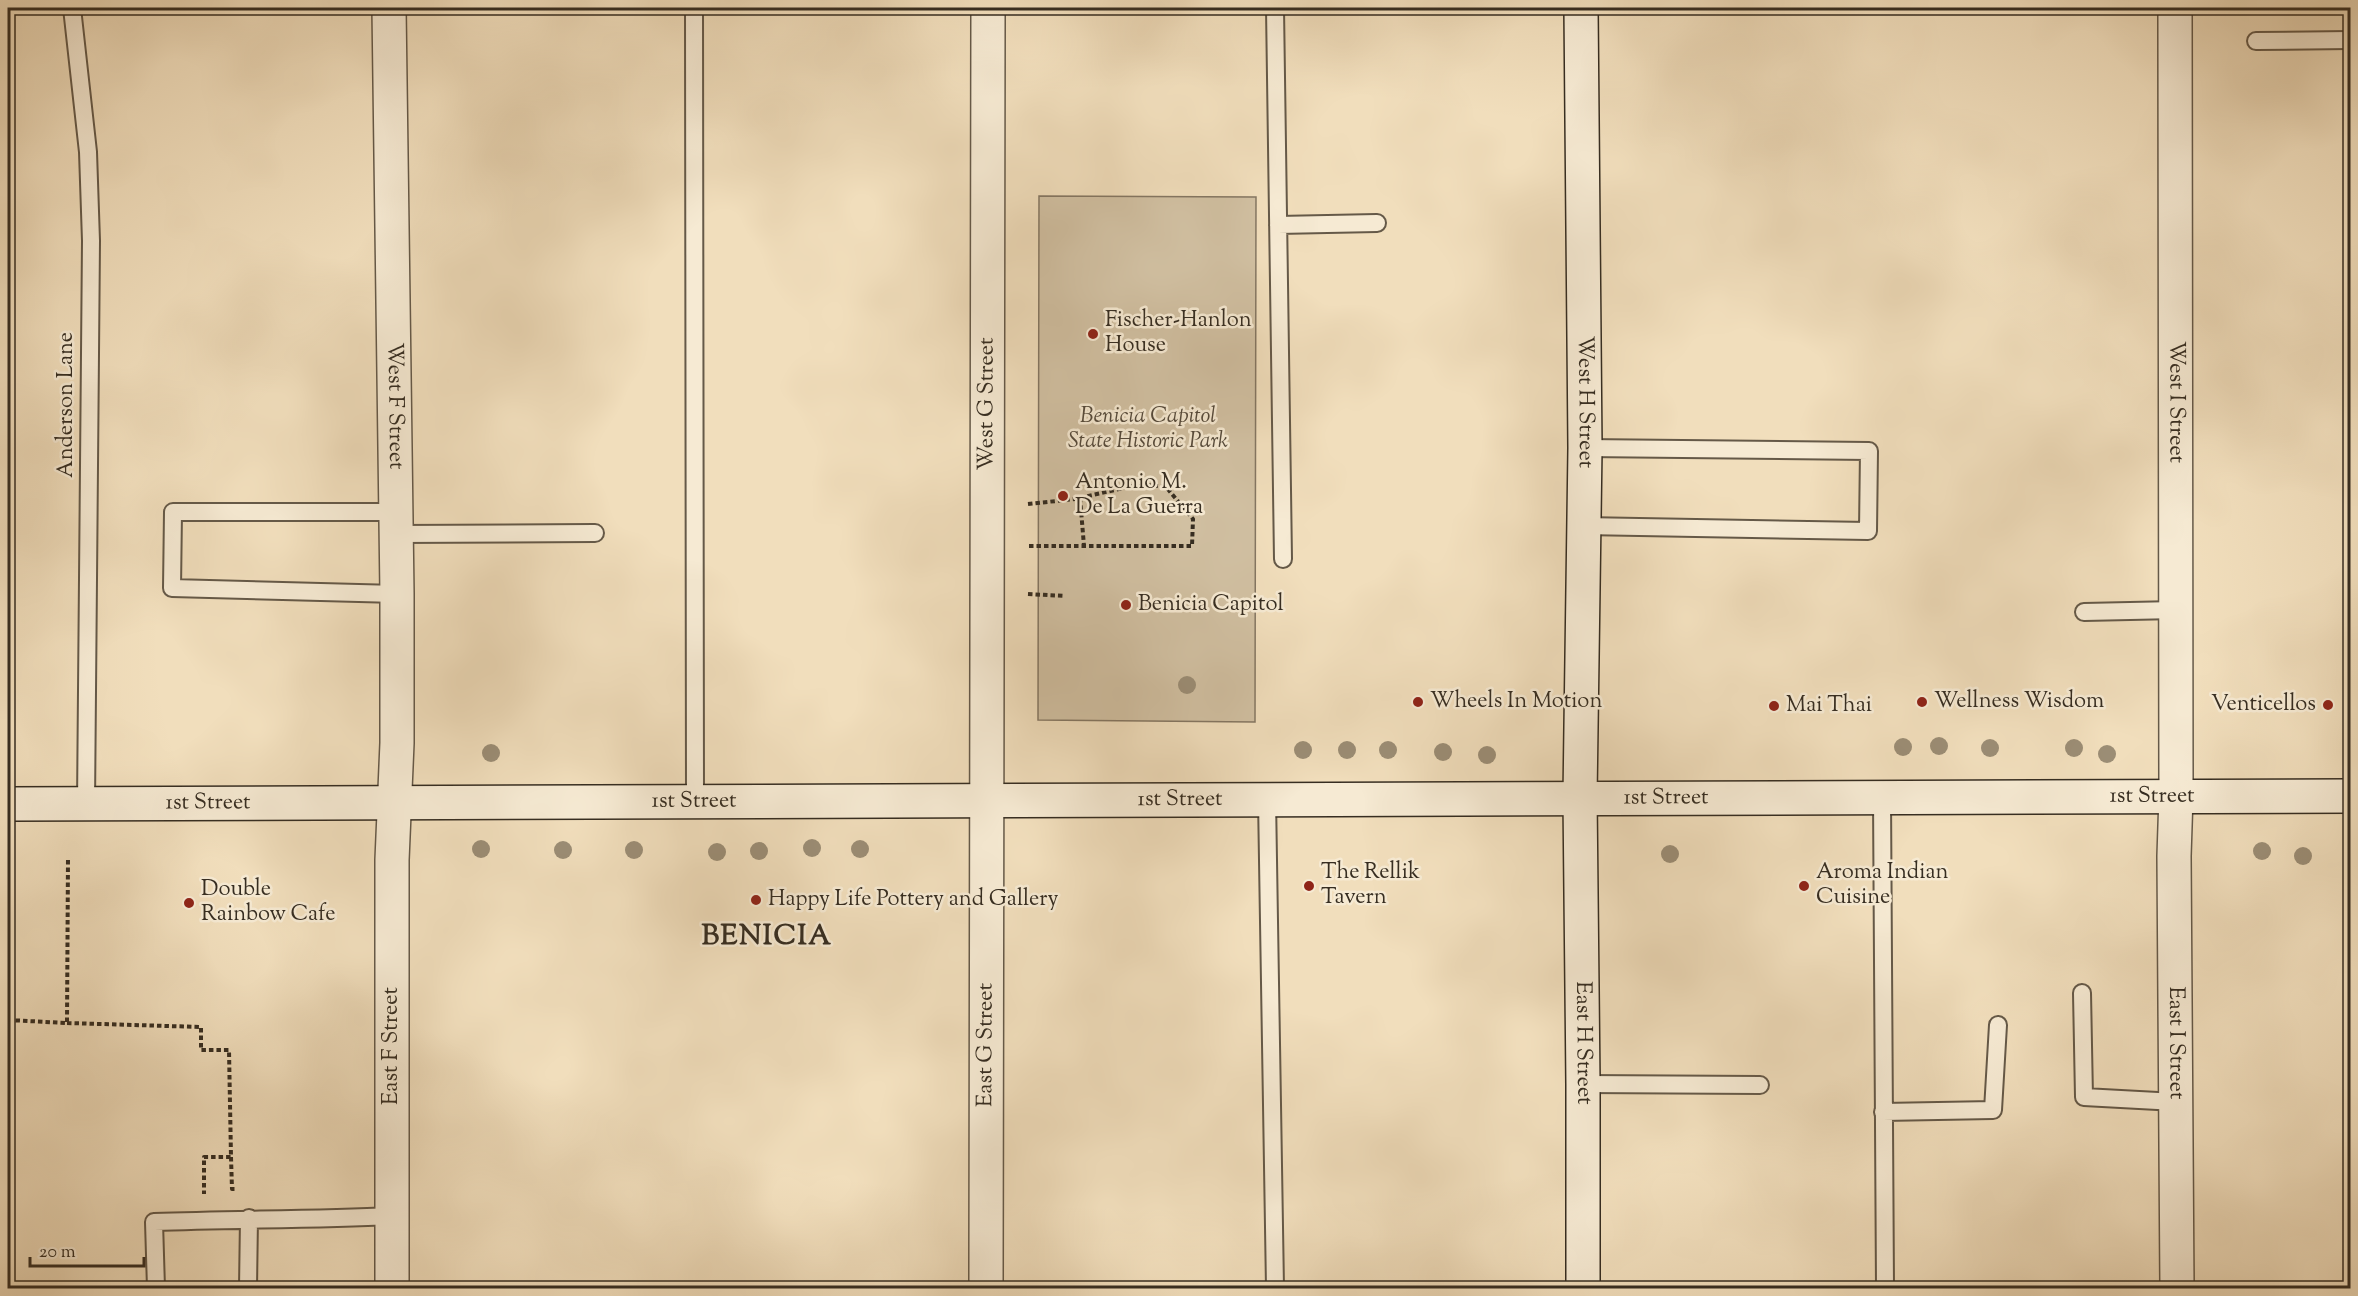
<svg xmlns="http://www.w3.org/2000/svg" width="2358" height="1296" viewBox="0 0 2358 1296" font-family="'Sorts Mill Goudy',serif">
<rect width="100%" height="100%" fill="#f1debc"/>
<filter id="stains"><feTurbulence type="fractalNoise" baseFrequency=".00333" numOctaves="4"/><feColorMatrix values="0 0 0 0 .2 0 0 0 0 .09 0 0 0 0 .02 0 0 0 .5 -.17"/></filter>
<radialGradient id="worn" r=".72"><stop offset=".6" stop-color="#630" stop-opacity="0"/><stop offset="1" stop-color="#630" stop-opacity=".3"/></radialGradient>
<!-- green -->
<path fill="#d1c0a2" stroke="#847662" stroke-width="1.5" d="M 1039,196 L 1256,197 L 1255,722 L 1038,720 Z"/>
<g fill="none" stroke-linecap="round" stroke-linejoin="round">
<!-- lane casing -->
<g stroke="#655948" stroke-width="20">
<path id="lane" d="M 72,8 L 88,152 L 91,241 L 86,804
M 694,8 L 695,802
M 1275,8 L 1283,559
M 2256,41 L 2350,40
M 1278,225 L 1377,223
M 396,512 L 173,512 L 172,588 L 397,594
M 1583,526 L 1868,531 L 1869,451 L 1585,448
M 397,534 L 595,533
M 2084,612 L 2176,610
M 1882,797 L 1885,1288
M 1267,799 L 1275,1288
M 2082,993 L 2084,1097 L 2176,1102
M 1583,1084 L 1760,1085
M 1883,1112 L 1993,1110 L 1998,1025
M 156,1288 L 154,1222 C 233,1219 313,1220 392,1216
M 248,1288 L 249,1218"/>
</g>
<!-- street casing -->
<g stroke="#655948" stroke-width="36">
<g id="street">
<path id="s1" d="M 389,8 L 397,594 L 397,743 L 392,860 L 392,1288"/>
<path id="s2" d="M 2175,8 L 2176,796 L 2174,856 L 2177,1288"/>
<path id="s3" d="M 986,1288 L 988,8"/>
</g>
</g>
<!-- secondary casing -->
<g stroke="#362d21" stroke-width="36">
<g id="secondary">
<path id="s4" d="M 1581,8 L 1585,448 L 1580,797 L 1583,1084 L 1583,1288"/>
<path id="s5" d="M 8,804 L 2350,796"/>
</g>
</g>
<!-- path -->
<path stroke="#362d21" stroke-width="4" stroke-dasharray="4.5 3" stroke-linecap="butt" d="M 1080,498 L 1084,546
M 1028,504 L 1075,499 L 1141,484 L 1166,487 L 1193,519 L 1192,546 L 1029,546
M 1028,594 L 1065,596
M 8,1020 L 67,1023 L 68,858
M 67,1023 L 201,1027 L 201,1050 L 229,1050 L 231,1157 L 204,1157 L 204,1194
M 231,1157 L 232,1189 L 236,1189"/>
<!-- lane -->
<use href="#lane" stroke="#f6ead3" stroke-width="16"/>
<!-- street -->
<use href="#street" stroke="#f6ead3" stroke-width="33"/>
<!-- secondary -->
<use href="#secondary" stroke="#f6ead3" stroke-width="33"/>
</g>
<!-- trees -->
<g fill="#9b8d75">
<circle cx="1187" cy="685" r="9"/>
<circle cx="1939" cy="746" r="9"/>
<circle cx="1903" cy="747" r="9"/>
<circle cx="1990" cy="748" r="9"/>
<circle cx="2074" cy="748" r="9"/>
<circle cx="1303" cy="750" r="9"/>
<circle cx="1347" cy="750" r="9"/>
<circle cx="1388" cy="750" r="9"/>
<circle cx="1443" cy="752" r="9"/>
<circle cx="491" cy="753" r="9"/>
<circle cx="2107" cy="754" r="9"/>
<circle cx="1487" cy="755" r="9"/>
<circle cx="812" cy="848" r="9"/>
<circle cx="481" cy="849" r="9"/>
<circle cx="860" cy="849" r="9"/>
<circle cx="563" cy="850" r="9"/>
<circle cx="634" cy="850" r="9"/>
<circle cx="759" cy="851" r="9"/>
<circle cx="2262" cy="851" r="9"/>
<circle cx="717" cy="852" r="9"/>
<circle cx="1670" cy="854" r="9"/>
<circle cx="2303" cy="856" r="9"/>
</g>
<!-- markers -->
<g fill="#8f2418" stroke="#f6ead3" stroke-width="2">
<circle cx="1093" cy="334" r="6"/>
<circle cx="1063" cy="496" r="6"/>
<circle cx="1126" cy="605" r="6"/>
<circle cx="1418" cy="702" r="6"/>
<circle cx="1922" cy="702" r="6"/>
<circle cx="2328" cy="705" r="6"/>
<circle cx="1774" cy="706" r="6"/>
<circle cx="1309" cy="886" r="6"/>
<circle cx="1804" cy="886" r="6"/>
<circle cx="756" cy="900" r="6"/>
<circle cx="189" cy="903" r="6"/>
</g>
<g text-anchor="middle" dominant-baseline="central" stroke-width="5" stroke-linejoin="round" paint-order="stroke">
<!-- poi labels -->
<g font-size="22" fill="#362d21" stroke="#f6ead3" text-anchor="start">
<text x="1105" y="321">Fischer-Hanlon<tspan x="1105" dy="25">House</tspan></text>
<text x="1075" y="483">Antonio M.<tspan x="1075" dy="25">De La Guerra</tspan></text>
<text x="1138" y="605">Benicia Capitol</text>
<text x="1430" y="702">Wheels In Motion</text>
<text x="1934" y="702">Wellness Wisdom</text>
<text x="2316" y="705" text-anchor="end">Venticellos</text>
<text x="1786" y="706">Mai Thai</text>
<text x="1321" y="873">The Rellik<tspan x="1321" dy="25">Tavern</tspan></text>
<text x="1816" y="873">Aroma Indian<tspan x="1816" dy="25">Cuisine</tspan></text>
<text x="201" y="890">Double<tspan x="201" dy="25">Rainbow Cafe</tspan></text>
<text x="768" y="900">Happy Life Pottery and Gallery</text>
</g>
<!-- street labels -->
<g font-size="22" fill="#362d21" stroke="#f6ead3">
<text stroke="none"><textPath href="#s4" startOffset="394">West H Street</textPath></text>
<text stroke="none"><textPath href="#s2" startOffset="394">West I Street</textPath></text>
<text stroke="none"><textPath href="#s3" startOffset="884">West G Street</textPath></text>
<text transform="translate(67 405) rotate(-90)">Anderson Lane</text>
<text stroke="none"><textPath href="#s1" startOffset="398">West F Street</textPath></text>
<text stroke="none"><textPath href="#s5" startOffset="2144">1st Street</textPath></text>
<text stroke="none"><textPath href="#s5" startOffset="1658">1st Street</textPath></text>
<text stroke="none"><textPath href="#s5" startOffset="1172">1st Street</textPath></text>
<text stroke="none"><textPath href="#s5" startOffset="686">1st Street</textPath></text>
<text stroke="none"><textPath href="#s5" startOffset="200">1st Street</textPath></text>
<text stroke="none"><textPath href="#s2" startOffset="1035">East I Street</textPath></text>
<text stroke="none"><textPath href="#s4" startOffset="1035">East H Street</textPath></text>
<text stroke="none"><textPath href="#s3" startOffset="243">East G Street</textPath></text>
<text transform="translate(392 1046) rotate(-90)">East F Street</text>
</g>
<!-- park labels -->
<g font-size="22" font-style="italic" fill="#554a3b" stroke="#f6ead3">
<text x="1148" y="417">Benicia Capitol<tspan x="1148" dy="25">State Historic Park</tspan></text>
</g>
<!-- district labels -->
<g font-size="28" font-weight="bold" letter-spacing="1.5" fill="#362d21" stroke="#f6ead3">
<text x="767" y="937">BENICIA</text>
</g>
</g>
<!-- margin -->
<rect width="2358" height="1296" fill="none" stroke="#f1debc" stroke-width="30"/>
<rect x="9" y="9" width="2340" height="1278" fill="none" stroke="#362d21" stroke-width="3"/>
<rect x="15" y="15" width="2328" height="1266" fill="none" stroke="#362d21" stroke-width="1.5"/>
<!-- scale -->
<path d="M30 1257v9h114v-9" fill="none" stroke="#362d21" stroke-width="3"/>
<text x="39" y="1257" font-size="18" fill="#362d21" stroke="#f6ead3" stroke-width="4.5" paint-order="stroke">20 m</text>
<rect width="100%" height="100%" filter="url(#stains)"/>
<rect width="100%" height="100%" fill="url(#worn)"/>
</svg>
